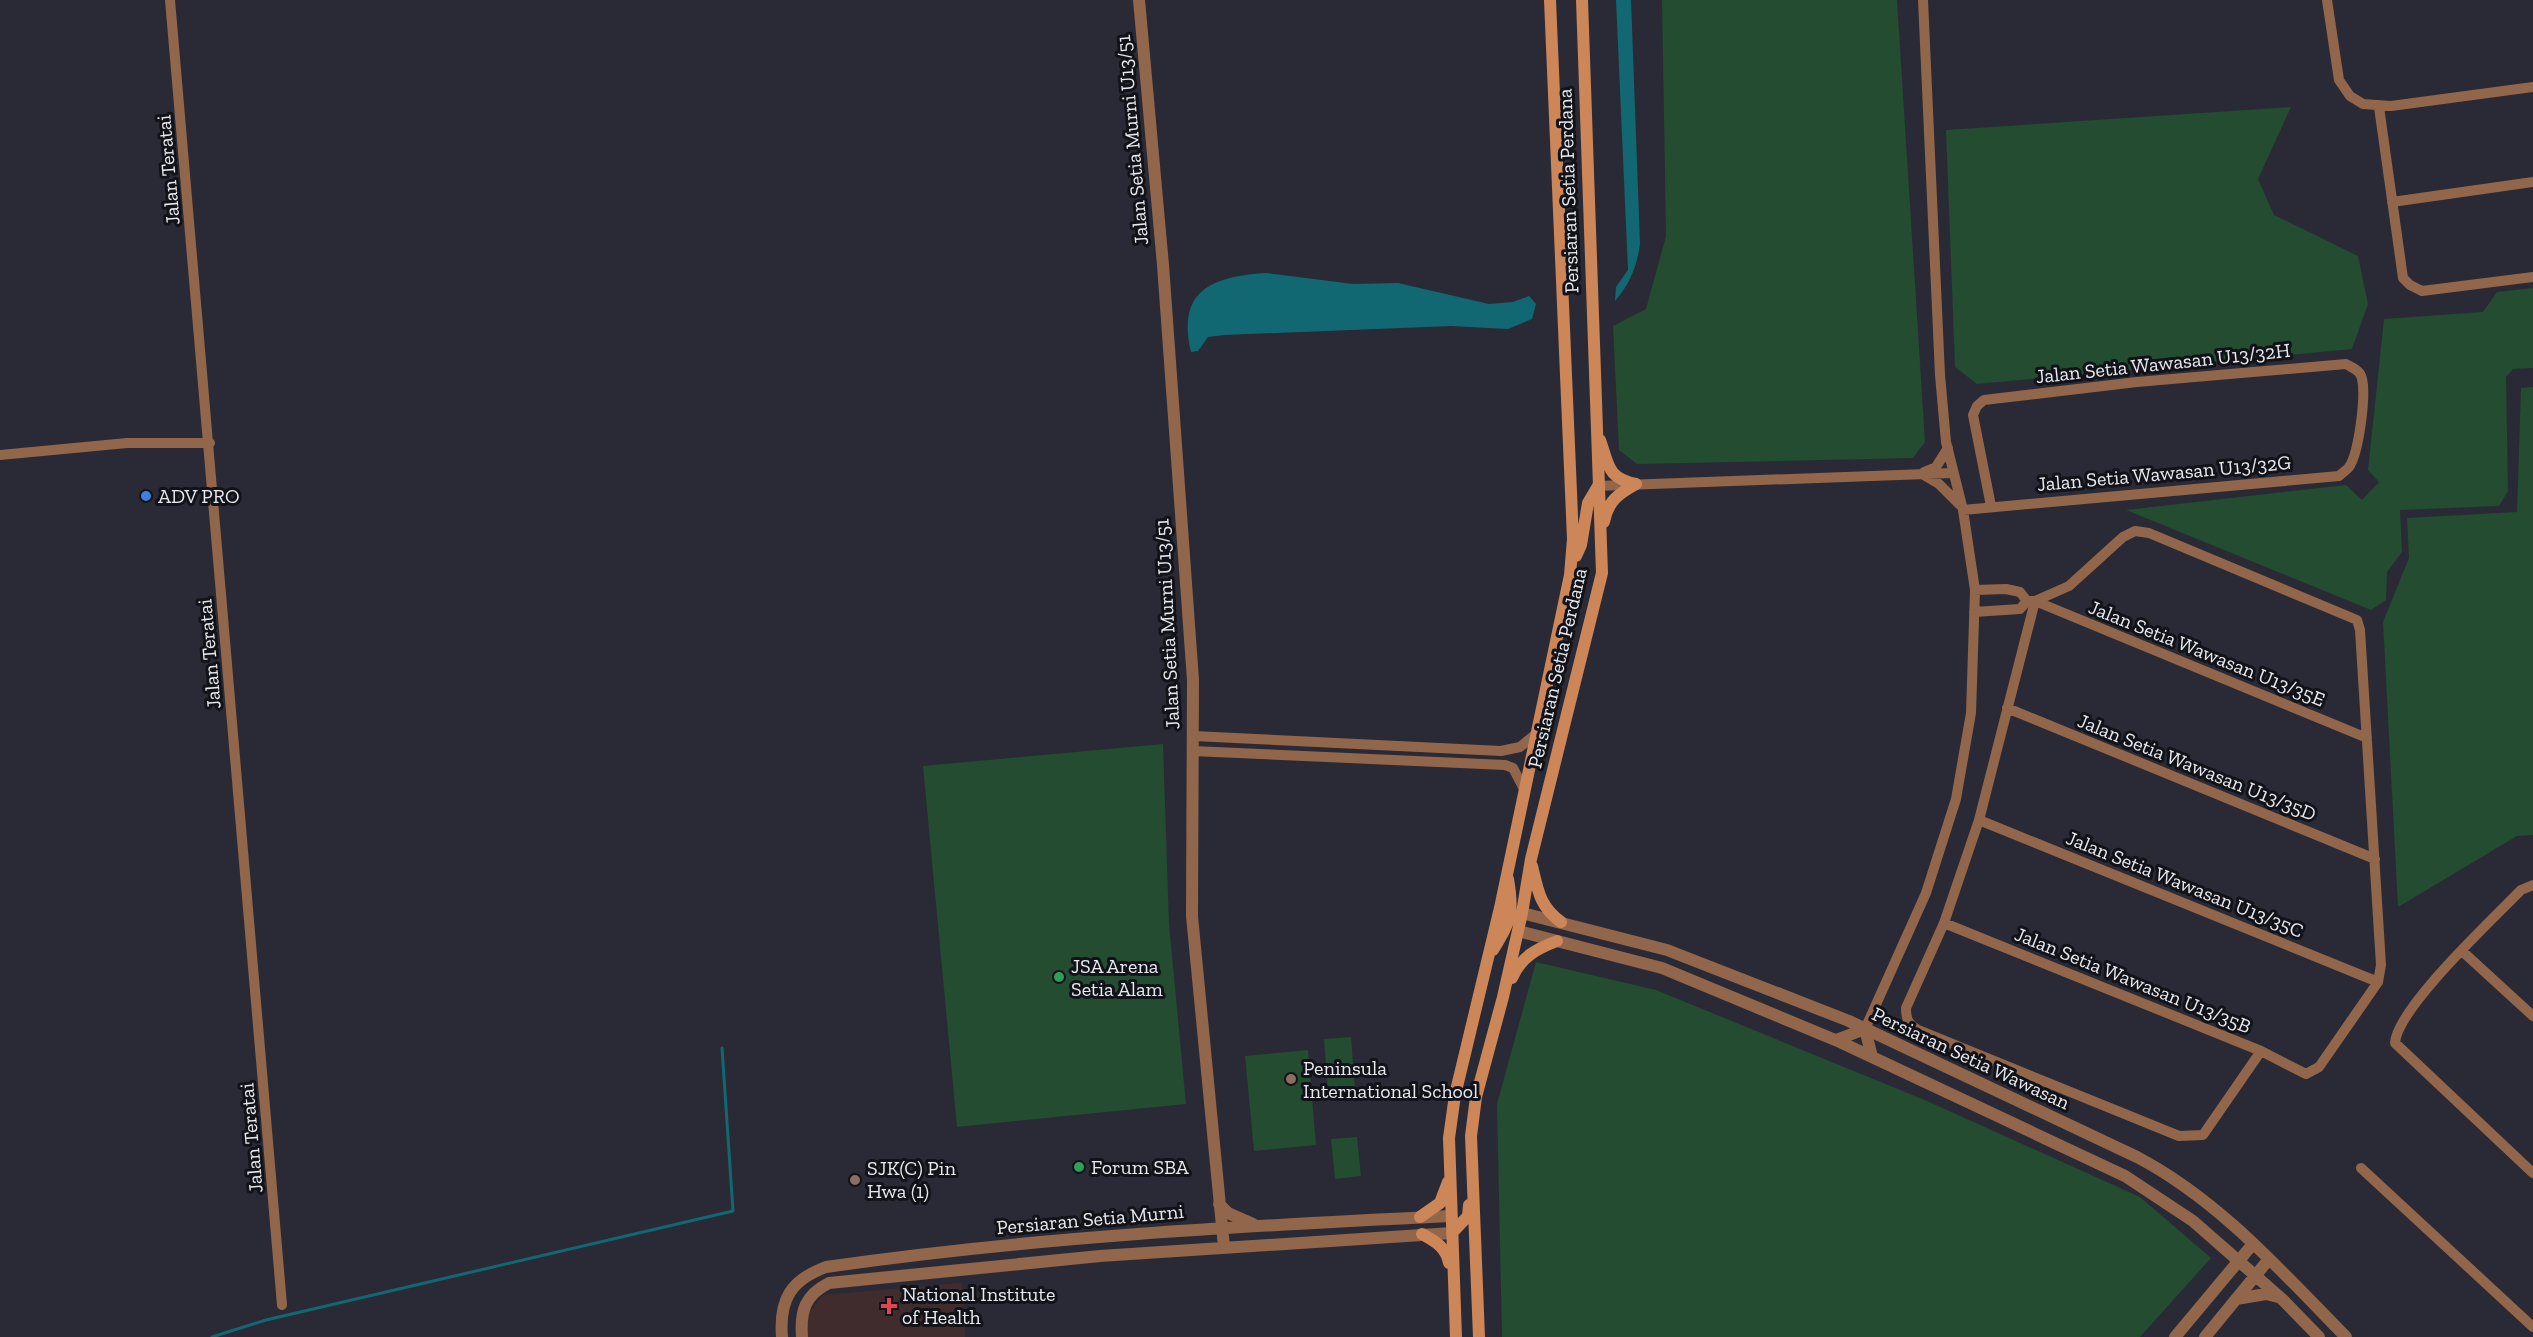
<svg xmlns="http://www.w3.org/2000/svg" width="2533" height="1337" viewBox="0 0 2533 1337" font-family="'Zilla Slab',serif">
<rect width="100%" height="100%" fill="#292a35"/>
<!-- medical -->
<path fill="#412c2d" d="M 962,1283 L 965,1337 L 807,1337 L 805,1318 L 823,1295 Z"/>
<!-- green -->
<path fill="#234c31" d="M 1662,0 L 1897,0 L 1925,442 L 1913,458 L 1637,464 L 1619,450 L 1613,326 L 1646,309 L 1666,236 Z
M 2291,107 L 2258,179 L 2274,215 L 2358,256 L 2368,304 L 2352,349 L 1977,384 L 1955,367 L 1946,130 Z
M 2533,288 L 2533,368 L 2513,369 L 2506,377 L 2508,491 L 2499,506 L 2400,510 L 2402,552 L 2387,572 L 2386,600 L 2371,610 L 2126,510 L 2346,485 L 2362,500 L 2379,482 L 2368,470 L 2384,319 L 2483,312 L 2497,292 Z
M 2533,387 L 2533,835 L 2517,836 L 2398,907 L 2383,622 L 2409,558 L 2407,518 L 2517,512 L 2521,388 Z
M 1163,744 L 1169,924 L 1186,1104 L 957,1127 L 923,766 Z
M 1536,962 L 1656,990 L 1927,1101 L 2140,1197 L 2211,1258 L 2140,1337 L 1502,1337 L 1497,1104 Z
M 1351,1037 L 1355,1089 L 1328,1091 L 1324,1039 Z
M 1308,1050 L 1316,1145 L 1254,1151 L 1245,1056 Z
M 1357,1137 L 1361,1176 L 1335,1179 L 1331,1139 Z"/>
<!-- water -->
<path fill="#126872" d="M 1616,0 L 1631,0 L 1640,244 C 1637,266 1630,284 1615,301 L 1616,287 L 1628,270 Z
M 1267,273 L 1353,284 L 1398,283 L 1489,304 L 1513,302 L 1529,296 L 1536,304 L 1532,319 L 1508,329 L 1451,326 L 1224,335 L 1208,337 L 1198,351 L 1191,352 C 1176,290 1213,276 1267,273 Z"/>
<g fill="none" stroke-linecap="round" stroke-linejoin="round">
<!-- stream -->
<path stroke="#126872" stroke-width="3" d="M 212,1337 L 266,1320 L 733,1211 L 722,1048"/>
<!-- minor -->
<path stroke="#92664a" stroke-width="10" d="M 170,0 L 282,1305
M 2327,0 L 2339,80 L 2350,96 L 2363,104 L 2391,106 L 2533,87
M 2379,107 L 2403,278 L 2410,285 L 2422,291 L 2533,277
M 2392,202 L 2533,182
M 0,455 L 127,443 L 210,443
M 1924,472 L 1936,467 L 1948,448
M 1922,474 L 1939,484 L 1960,505
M 1598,486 L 1953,473
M 1963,510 L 2339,476 C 2342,473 2347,470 2349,467 C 2359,453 2366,396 2362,379 C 2361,371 2353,368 2346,364 L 2137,382 L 1984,400 L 1977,406 L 1973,415 L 1991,506
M 1975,590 L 2006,589 L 2020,592 L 2027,601
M 2035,601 L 1979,820 L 1944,923 L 1906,1008 C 1906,1019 1908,1024 1918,1030 L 2179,1136 L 2203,1135 L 2261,1051
M 2035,601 L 2367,738
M 2007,708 L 2375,859
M 1193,736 L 1501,751 L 1520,747 L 1537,733
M 1192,751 L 1505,765 L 1513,768 L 1525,791
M 1979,820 L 2378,982
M 2533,885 L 2521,890 C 2494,918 2397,1008 2395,1043 L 2533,1173
M 1944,923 L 2261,1051 L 2306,1074 L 2319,1067 L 2378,982 L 2381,965 L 2360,630 L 2357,620 L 2149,533 L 2135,531 L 2123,537 L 2069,586 L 2035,601 L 2027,601 L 2020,609 L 1974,612
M 2462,951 L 2533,1016
M 1865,1029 L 1926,893 L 1956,799 L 1971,713 L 1975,590 L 1963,510 L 1946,442 L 1940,375 L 1923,0
M 2361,1168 L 2533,1327"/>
<!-- tertiary -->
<path stroke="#92664a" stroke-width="12" d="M 1139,0 L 1163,265 L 1193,680 L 1192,916 L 1224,1247
M 1522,913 L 1667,950 L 1849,1021 L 2137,1157 C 2219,1200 2282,1272 2346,1337
M 1518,931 L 1662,968 L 1840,1042 L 2125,1176 L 2193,1221 L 2282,1299 L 2319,1337
M 1865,1029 L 1872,1057
M 1836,1040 L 1865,1029
M 1219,1204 L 1228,1213 L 1253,1224
M 2236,1299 L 2266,1294 L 2278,1297
M 782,1337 C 779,1299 791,1280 826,1267 C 1033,1237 1242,1226 1451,1216
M 802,1337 C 800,1311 805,1295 829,1283 L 1100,1256 L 1452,1233
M 2175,1337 L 2252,1245
M 2205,1337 L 2269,1259"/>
<!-- secondary -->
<path stroke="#cc8658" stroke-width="12" d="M 1600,440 C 1609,465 1607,478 1636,484
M 1604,522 C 1608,501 1618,494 1636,484
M 1576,556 L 1581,545 L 1588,503 L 1598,486
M 1532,866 C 1538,891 1540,907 1561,922
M 1493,950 C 1511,920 1514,914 1508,879
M 1512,978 C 1521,957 1536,949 1557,941
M 1420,1217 L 1440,1203 L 1448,1182
M 1452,1233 L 1468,1216 L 1469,1205
M 1422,1234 C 1436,1242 1446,1247 1449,1263
M 1456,1337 L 1449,1138 L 1455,1095 L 1500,908 L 1570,575 L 1573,539 L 1550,0
M 1479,1337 L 1471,1136 L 1476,1097 L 1503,997 L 1522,913 L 1531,859 L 1602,573 L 1582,0"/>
</g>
<!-- markers -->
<circle fill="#3f7fe0" stroke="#121318" stroke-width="2" cx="146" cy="496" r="6"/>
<g fill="#2e9e5b" stroke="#121318" stroke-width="2">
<circle cx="1059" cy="977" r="6"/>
<circle cx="1079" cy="1167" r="6"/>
</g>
<g fill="#8d6e63" stroke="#121318" stroke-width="2">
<circle cx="1291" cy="1079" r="6"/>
<circle cx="855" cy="1180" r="6"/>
</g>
<path fill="#e0444e" stroke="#121318" stroke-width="2" d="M886 1297h6v6h6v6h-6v6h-6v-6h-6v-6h6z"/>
<g text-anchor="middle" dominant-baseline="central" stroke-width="6" stroke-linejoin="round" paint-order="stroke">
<!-- street labels -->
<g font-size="20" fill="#e9eaf1" stroke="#121318">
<text transform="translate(1132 140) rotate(-95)">Jalan Setia Murni U13/51</text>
<text transform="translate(168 170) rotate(-95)">Jalan Teratai</text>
<text transform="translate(1568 191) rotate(-92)">Persiaran Setia Perdana</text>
<text transform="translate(2163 363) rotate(-6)">Jalan Setia Wawasan U13/32H</text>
<text transform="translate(2164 473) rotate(-5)">Jalan Setia Wawasan U13/32G</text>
<text transform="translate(1167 624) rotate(-93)">Jalan Setia Murni U13/51</text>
<text transform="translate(2207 653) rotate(22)">Jalan Setia Wawasan U13/35E</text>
<text transform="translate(209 654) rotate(-95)">Jalan Teratai</text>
<text transform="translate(1557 668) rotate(-77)">Persiaran Setia Perdana</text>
<text transform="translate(2197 767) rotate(22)">Jalan Setia Wawasan U13/35D</text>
<text transform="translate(2185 884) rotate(22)">Jalan Setia Wawasan U13/35C</text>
<text transform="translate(2133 980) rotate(22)">Jalan Setia Wawasan U13/35B</text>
<text transform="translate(1971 1058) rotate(25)">Persiaran Setia Wawasan</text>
<text transform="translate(251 1138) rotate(-95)">Jalan Teratai</text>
<text transform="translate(1090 1219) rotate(-5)">Persiaran Setia Murni</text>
</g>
<!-- poi labels -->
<g font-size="20" fill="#e9eaf1" stroke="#121318" text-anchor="start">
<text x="158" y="496">ADV PRO</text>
<text x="1071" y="966">JSA Arena<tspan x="1071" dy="23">Setia Alam</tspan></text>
<text x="1303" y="1068">Peninsula<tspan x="1303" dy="23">International School</tspan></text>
<text x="1091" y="1167">Forum SBA</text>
<text x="867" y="1168">SJK(C) Pin<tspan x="867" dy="23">Hwa (1)</tspan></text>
<text x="902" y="1294">National Institute<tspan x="902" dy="23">of Health</tspan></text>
</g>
</g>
</svg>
